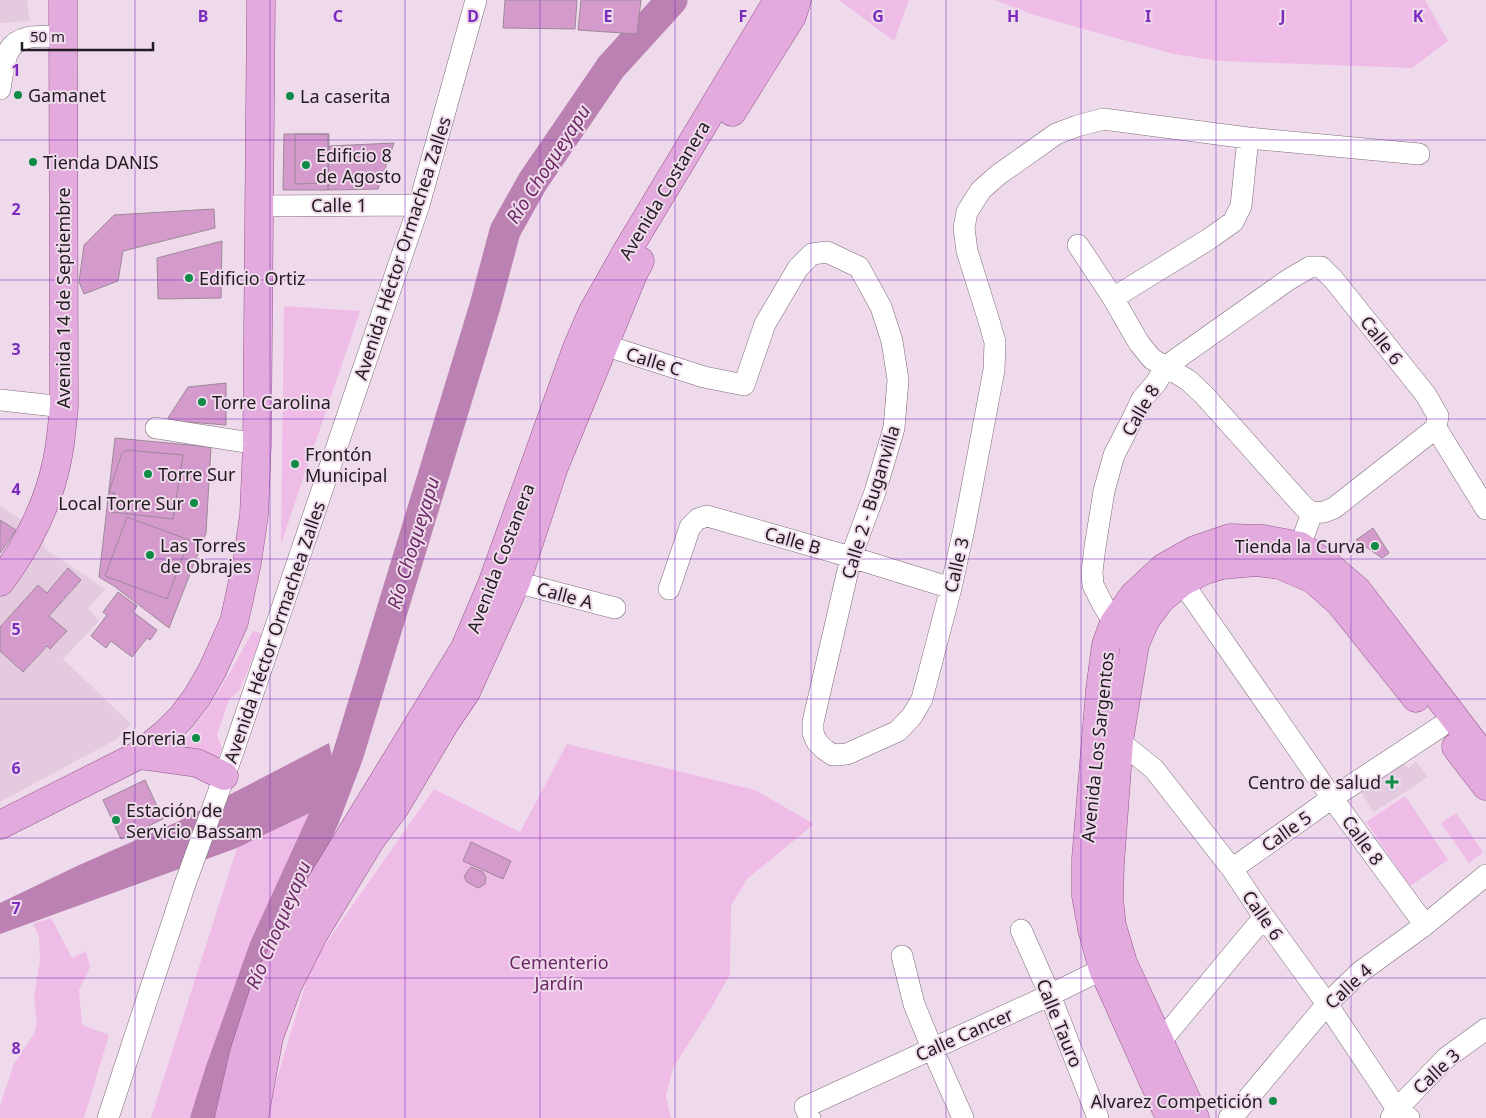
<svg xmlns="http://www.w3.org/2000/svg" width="1486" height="1118" viewBox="0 0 1486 1118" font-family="'Noto Sans',sans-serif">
<rect width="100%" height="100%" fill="#eedaeb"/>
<!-- built -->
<path fill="#e4cadf" d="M 0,0 L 27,0 L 30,21 L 0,23 Z
M 0,506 L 35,528 L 44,531 L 44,548 L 105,589 L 88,608 L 99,621 L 63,659 L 131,724 L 117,739 L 0,802 Z
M 1400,758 L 1408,768 L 1416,762 L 1428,777 L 1374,812 L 1358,788 Z"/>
<!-- green -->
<path fill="#efbbe7" d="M 839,0 L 909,0 L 894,41 Z
M 995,0 L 1425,0 L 1448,41 L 1412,68 L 1220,61 L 1174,54 L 1034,15 Z
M 284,306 L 360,311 L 282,541 L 281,541 Z
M 253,631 L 263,634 L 239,691 L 229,699 L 217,735 L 222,748 L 219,756 L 213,758 L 174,752 C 205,719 231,671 253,631 Z
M 567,744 L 755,790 L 814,824 L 747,879 L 731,906 L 730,974 L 714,1003 L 673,1068 L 666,1096 L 671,1118 L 265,1118 L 308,976 L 317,956 L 434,789 L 520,832 Z
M 1405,796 L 1448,860 L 1410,886 L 1366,822 Z
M 341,798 L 260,963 L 204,1118 L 151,1118 L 237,848 Z
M 1456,813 L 1483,852 L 1469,863 L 1441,823 Z
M 51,918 L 72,958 L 86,951 L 90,967 L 79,990 L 82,1025 L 109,1035 L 84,1118 L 0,1118 L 0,1106 L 14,1064 L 34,1034 L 37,1022 L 34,998 L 40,960 L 39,936 L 33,924 Z"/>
<!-- water -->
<path fill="#ba81b2" d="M 329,743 L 341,798 L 237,848 L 0,934 L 0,903 L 77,866 L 179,821 Z"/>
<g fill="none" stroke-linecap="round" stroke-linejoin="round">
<!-- river -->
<path stroke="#ba81b2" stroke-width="31" d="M 206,1118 L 220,1073 L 265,947 L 324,818 L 348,755 L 485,306 L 505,231 L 533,181 L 611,67 L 672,0"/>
</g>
<!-- building -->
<path fill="#d49acb" stroke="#9c8999" d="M 505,0 L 577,0 L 575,29 L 503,28 Z
M 581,0 L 641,0 L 637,34 L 578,30 Z
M 284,134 L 329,134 L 328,190 L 283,190 Z
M 295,134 L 328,134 L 328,183 L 295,184 Z
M 394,143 L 378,189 L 328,190 L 329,146 Z
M 214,209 L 215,228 L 123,251 L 118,281 L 84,294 L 79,282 L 84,245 L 114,215 Z
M 222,241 L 221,298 L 158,299 L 157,258 Z
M 226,383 L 226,425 L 175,421 L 168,418 L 188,387 Z
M 115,438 L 211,447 L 206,533 L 169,628 L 114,586 L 99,577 Z
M 127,450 L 183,455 L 173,519 L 111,512 L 115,493 L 109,492 L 122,453 Z
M 127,517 L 189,540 L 167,599 L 105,576 Z
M 0,520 L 16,530 L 0,553 Z
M 1373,528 L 1389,553 L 1382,558 L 1356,540 Z
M 68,568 L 81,580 L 49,616 L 67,631 L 50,649 L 47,646 L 23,672 L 0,651 L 0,627 L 38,585 L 47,593 Z
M 118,592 L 137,606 L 133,612 L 157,630 L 150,640 L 147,638 L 132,657 L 111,641 L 106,648 L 91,636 L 107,615 L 103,612 Z
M 145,780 L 163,819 L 121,839 L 103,800 Z
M 471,842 L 511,861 L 503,879 L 463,861 Z
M 471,867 L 483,872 L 486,878 L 485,884 L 478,888 L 467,882 L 464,877 L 468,870 Z"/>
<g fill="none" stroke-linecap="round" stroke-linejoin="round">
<!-- minor casing -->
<g stroke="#7d6c7a" stroke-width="22">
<path id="minor" d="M 0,89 C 2,78 3,66 7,55 C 15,32 44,36 63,37
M 260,206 L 419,205
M 1078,245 L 1113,298 L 1139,343 L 1152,359 L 1188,380 L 1204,395 L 1304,507 L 1312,513 L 1324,512 L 1334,508 L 1436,428
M 1113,298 L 1209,239 L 1233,222 L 1241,206 L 1248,138
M 604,345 L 704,377 L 744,385 L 765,324 L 798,268 L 812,254 L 827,252 L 859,267 L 881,307 L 892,341 L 898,380 L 894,428 L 875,492 L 851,557 L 813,722 L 813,733 L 817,742 L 824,749 L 833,755 L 847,754 L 898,731 L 912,716 L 922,699 L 951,588 L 964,529 L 994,370 L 995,342 L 989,321 L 967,251 L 964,228 L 967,212 L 981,190 L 998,175 L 1056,134 L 1077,126 L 1103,119 L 1248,138 L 1419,154
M 0,400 L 64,407
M 156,428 L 257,444
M 1436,428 L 1486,509
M 1300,546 L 1312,513
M 516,582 L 615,608
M 1182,582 L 1332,798 L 1425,925
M 669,589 L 690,527 L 698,519 L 707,516 L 851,557 L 951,588
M 1114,623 L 1102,603 L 1093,585 L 1092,572 L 1095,547 L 1104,491 L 1114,455 L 1134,416 L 1142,399 L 1156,383 L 1165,367 L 1288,280 L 1310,267 L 1321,267 L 1334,280 L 1426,395 L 1438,416 L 1436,428
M 1108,738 L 1119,741 L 1154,769 L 1232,869 L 1264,917 L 1327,1004 L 1397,1109 L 1409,1118
M 1232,869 L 1332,798 L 1440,727
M 1021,930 L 1050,995 L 1098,1118
M 902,956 L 914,1004 L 932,1048 L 963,1118
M 1151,1053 L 1264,917
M 108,1118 L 185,884 L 232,755 L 419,205 L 476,0
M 810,1118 L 805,1107 L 1050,995 L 1103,969 L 1118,964
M 1229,1118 L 1235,1114 L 1327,1004 L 1360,972 L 1425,925 L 1486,875
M 1391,1118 L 1397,1109 L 1446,1058 L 1486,1029"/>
</g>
<!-- major casing -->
<g stroke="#94548c" stroke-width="29">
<path id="major" d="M 732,112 L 792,16 L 797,0
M 0,582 C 27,546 48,505 57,461 C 61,443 62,425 64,407 L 63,0
M 1456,747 L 1486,786
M 139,755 L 197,763 L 224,776
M 0,825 L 139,755 L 166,733 L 182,717 L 197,697 L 212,671 L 234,622 L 247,563 L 254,515 L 257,444 L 261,0
M 229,1118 L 244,1053 L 266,985 L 301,916 L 465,648 L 492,584 L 577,348 L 592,313 L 627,251 L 778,0
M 254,1118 L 269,1037 L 288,985 L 313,935 L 370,841 L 395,807 L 445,723 L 466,692 L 516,582 L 554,467 L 634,272 L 640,261
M 1170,1118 L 1103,969 L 1092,929 L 1086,896 L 1086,859 L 1100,690 L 1106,645 L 1114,623 L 1134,595 L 1163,568 L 1195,550 L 1230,538 L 1263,539 L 1300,546 L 1329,566 L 1357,590 L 1486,759
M 1195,1118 L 1123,963 L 1112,926 L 1109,899 L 1110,864 L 1119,741 L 1135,644 L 1146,619 L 1161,599 L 1182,582 L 1205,570 L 1222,565 L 1256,562 L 1280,565 L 1313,579 L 1340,603 L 1416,698"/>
</g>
<!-- minor -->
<use href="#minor" stroke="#fff" stroke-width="21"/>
<!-- major -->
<use href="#major" stroke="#e3abdd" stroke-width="28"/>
</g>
<!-- grid -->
<path fill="none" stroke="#7b2cbf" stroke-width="1" stroke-opacity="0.55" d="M 135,0 L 135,1118M 270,0 L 270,1118M 405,0 L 405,1118M 540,0 L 540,1118M 675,0 L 675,1118M 811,0 L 811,1118M 946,0 L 946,1118M 1081,0 L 1081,1118M 1216,0 L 1216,1118M 1351,0 L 1351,1118M 0,140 L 1486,140M 0,280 L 1486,280M 0,419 L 1486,419M 0,559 L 1486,559M 0,699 L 1486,699M 0,838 L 1486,838M 0,978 L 1486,978"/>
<!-- markers -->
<g fill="#0f8b46" stroke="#eedaeb" stroke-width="2">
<circle cx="18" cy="95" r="5"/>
<circle cx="290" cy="96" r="5"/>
<circle cx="33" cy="162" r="5"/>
<circle cx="306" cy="165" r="5"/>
<circle cx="189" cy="278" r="5"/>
<circle cx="202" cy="402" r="5"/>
<circle cx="295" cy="464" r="5"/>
<circle cx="148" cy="474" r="5"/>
<circle cx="194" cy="503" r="5"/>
<circle cx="1375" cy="546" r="5"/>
<circle cx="150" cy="555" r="5"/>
<circle cx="196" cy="738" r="5"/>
<path d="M1389.5 774.5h5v5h5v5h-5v5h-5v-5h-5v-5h5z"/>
<circle cx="116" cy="820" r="5"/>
<circle cx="1273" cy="1101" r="5"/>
</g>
<g text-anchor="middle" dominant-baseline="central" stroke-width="4" stroke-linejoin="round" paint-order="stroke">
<!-- poi labels -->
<g font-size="18" fill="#221b20" stroke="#eedaeb" text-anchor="start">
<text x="28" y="95">Gamanet</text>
<text x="300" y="96">La caserita</text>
<text x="316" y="155">Edificio 8<tspan x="316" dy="21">de Agosto</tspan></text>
<text x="43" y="162">Tienda DANIS</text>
<text x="199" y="278">Edificio Ortiz</text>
<text x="212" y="402">Torre Carolina</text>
<text x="305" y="454">Frontón<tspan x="305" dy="21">Municipal</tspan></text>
<text x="158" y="474">Torre Sur</text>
<text x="184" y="503" text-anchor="end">Local Torre Sur</text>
<text x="160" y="545">Las Torres<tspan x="160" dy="21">de Obrajes</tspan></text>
<text x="1365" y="546" text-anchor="end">Tienda la Curva</text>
<text x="186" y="738" text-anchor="end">Floreria</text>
<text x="1381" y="782" text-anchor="end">Centro de salud</text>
<text x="126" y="810">Estación de<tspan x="126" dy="21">Servicio Bassam</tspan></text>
<text x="1263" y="1101" text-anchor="end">Alvarez Competición</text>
</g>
<!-- street labels -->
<g font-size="18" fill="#221b20" stroke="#eedaeb">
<text transform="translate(664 190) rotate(-59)">Avenida Costanera</text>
<text x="339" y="205">Calle 1</text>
<text transform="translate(402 248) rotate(-72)">Avenida Héctor Ormachea Zalles</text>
<text transform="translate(63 298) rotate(-90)">Avenida 14 de Septiembre</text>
<text transform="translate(1382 340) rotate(52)">Calle 6</text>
<text transform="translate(654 361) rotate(17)">Calle C</text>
<text transform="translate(1140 410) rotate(-60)">Calle 8</text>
<text transform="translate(870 502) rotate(-73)">Calle 2 - Buganvilla</text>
<text transform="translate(793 540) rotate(16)">Calle B</text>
<text transform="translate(500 558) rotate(-69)">Avenida Costanera</text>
<text transform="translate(956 565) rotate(-77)">Calle 3</text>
<text transform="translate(565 595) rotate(15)">Calle A</text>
<text transform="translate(274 632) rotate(-71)">Avenida Héctor Ormachea Zalles</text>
<text transform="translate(1097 747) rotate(-84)">Avenida Los Sargentos</text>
<text transform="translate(1286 831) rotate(-35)">Calle 5</text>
<text transform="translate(1363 840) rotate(54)">Calle 8</text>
<text transform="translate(1263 915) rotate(55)">Calle 6</text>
<text transform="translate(1348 986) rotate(-43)">Calle 4</text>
<text transform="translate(1060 1023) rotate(68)">Calle Tauro</text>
<text transform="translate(964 1034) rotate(-24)">Calle Cancer</text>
<text transform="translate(1436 1071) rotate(-43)">Calle 3</text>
</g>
<!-- park labels -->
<g font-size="18" fill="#6c2866" stroke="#eedaeb">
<text x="559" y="962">Cementerio<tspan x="559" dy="21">Jardín</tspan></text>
</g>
<!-- water labels -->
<g font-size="19" font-style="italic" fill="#6d2966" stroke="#eedaeb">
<text transform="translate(548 164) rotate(-57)">Río Choqueyapu</text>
<text transform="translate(413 543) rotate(-73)">Río Choqueyapu</text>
<text transform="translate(278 925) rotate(-67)">Río Choqueyapu</text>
</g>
</g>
<g font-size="16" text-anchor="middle" font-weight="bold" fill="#7b2cbf" stroke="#eedaeb" stroke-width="4" stroke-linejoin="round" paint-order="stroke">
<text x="203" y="22">B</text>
<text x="338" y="22">C</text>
<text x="473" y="22">D</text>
<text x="608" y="22">E</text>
<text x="743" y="22">F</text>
<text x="878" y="22">G</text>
<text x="1013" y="22">H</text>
<text x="1148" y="22">I</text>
<text x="1283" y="22">J</text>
<text x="1418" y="22">K</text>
<text x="16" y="76">1</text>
<text x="16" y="215">2</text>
<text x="16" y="355">3</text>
<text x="16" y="495">4</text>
<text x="16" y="635">5</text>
<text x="16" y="774">6</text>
<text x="16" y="914">7</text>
<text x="16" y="1054">8</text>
</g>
<!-- scale -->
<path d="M22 42v8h131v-8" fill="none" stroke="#221b20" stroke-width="2.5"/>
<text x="30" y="42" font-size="15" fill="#221b20" stroke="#eedaeb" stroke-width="4" paint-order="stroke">50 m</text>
</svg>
